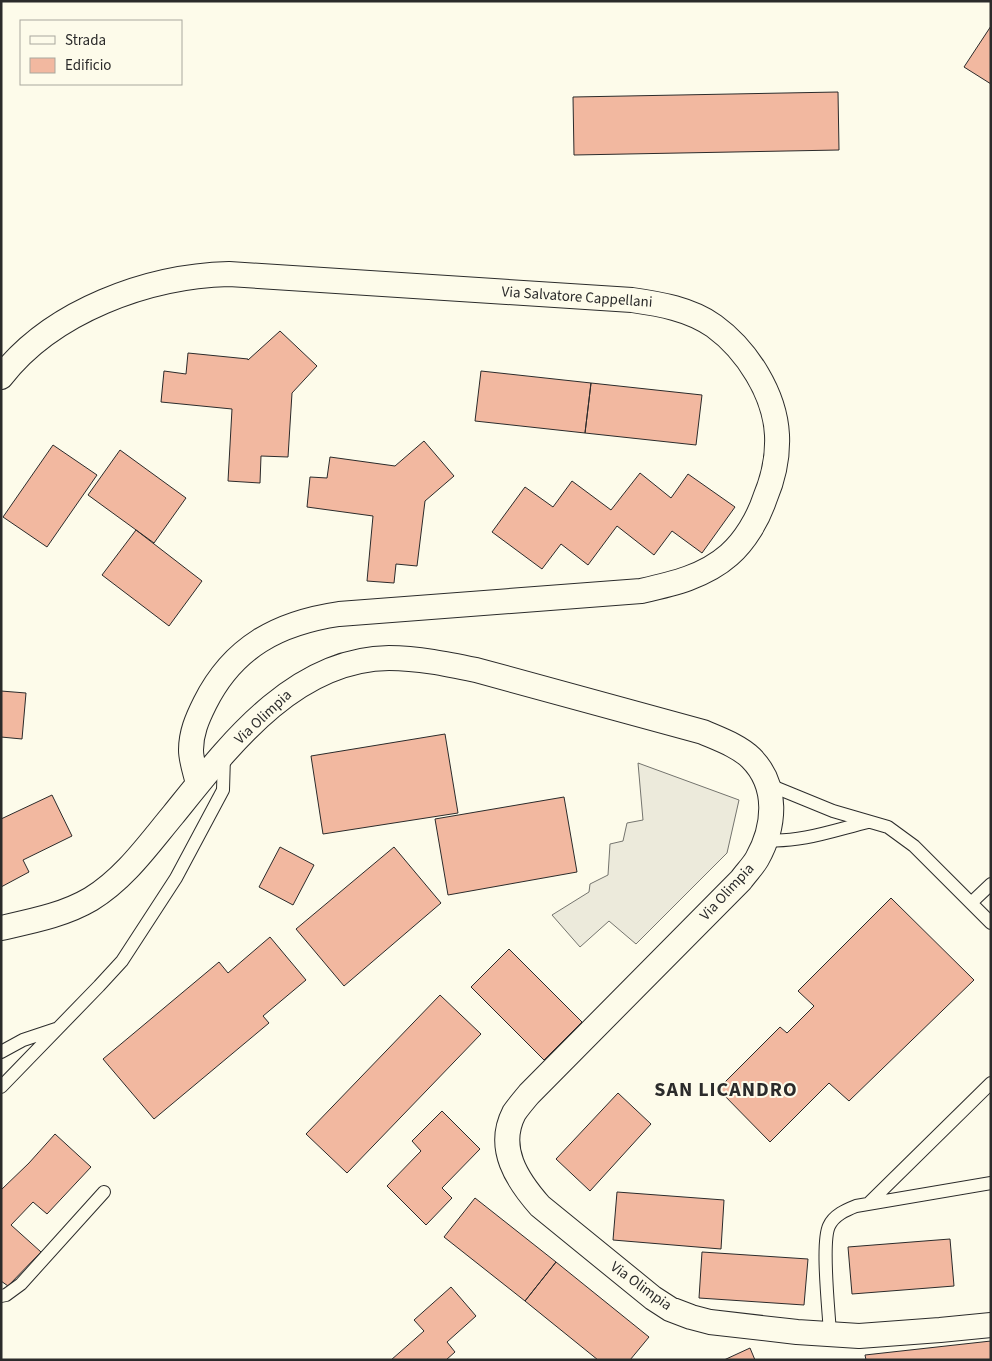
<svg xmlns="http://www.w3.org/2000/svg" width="992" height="1361" viewBox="0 0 992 1361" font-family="'Source Sans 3',sans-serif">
<rect width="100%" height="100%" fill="#fdfbea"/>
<!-- parking -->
<path fill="#eceadb" stroke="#74746e" d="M 638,763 L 739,800 L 727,853 L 636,944 L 609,921 L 580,947 L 552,915 L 589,892 L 590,884 L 608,875 L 610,844 L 623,841 L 627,823 L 643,820 Z"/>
<!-- building -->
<path fill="#f2b8a0" stroke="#2b2b2b" d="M 991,26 L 991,84 L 964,67 Z
M 838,92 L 839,150 L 574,155 L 573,97 Z
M 280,331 L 317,366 L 292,393 L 288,457 L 261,456 L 260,483 L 228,481 L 232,409 L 161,402 L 164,371 L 186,374 L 188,353 L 248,359 L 248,360 Z
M 481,371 L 591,383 L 585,433 L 475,421 Z
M 591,383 L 702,395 L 696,445 L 585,433 Z
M 424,441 L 454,476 L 425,501 L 417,566 L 396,564 L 394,583 L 367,581 L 373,516 L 307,507 L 310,477 L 327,478 L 330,457 L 395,466 Z
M 53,445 L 97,475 L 47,547 L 3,517 Z
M 120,450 L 186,498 L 154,543 L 88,495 Z
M 640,473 L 671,498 L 688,474 L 735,507 L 702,553 L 672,531 L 654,555 L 617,526 L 588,565 L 561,544 L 542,569 L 492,532 L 525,487 L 553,507 L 572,481 L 611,510 Z
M 136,530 L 202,581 L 169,626 L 102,575 Z
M 1,691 L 26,693 L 22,739 L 1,737 Z
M 445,734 L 458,813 L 323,834 L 311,756 Z
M 52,795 L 72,836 L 23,860 L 29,872 L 1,887 L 1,819 Z
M 564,797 L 577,872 L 448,895 L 435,819 Z
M 280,847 L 314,865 L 293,905 L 259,887 Z
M 394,847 L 441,903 L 344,986 L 296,929 Z
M 891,898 L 974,980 L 849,1101 L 829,1083 L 770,1142 L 718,1089 L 780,1027 L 787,1033 L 814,1006 L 798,991 Z
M 270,937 L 306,980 L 263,1016 L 269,1023 L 154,1119 L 103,1059 L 219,962 L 228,973 Z
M 509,949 L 582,1022 L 544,1060 L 471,987 Z
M 440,995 L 481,1034 L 347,1173 L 306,1134 Z
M 618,1093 L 651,1124 L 590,1191 L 556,1159 Z
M 442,1111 L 480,1149 L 442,1188 L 452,1198 L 426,1225 L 387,1186 L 421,1151 L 412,1141 Z
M 55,1134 L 91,1167 L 47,1214 L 33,1202 L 11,1225 L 41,1252 L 8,1286 L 1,1281 L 1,1188 L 2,1189 L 29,1163 Z
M 617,1192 L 724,1200 L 721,1249 L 613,1240 Z
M 475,1198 L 556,1262 L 525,1301 L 444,1237 Z
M 950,1239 L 954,1286 L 852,1294 L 848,1247 Z
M 702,1252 L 808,1259 L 804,1305 L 699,1298 Z
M 556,1262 L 649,1337 L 630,1360 L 598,1360 L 525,1301 Z
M 451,1287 L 476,1316 L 447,1342 L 455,1352 L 446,1360 L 391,1360 L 424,1331 L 414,1320 Z
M 991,1341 L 991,1360 L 866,1360 L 865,1355 Z
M 750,1348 L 755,1360 L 724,1360 Z"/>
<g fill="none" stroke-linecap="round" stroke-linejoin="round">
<!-- lane casing -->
<g stroke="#2b2b2b" stroke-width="14">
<path id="lane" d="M 767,784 L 833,811 L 888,827 L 914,846 L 991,923
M 766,840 C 800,843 835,830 868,822
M 971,903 L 991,884
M 1,1052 L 23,1040 L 56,1029
M 1,1087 L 99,986 L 122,961 L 176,878 L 223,790 L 224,756
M 869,1203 L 991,1083
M 1,1296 L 6,1295 L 21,1284 L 104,1192
M 830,1334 C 829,1312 821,1243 829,1226 C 834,1215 846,1210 856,1206 L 991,1183"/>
</g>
<!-- street casing -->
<g stroke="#2b2b2b" stroke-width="26">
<path id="street" d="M 1,377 C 52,311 148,276 229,274 L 632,300 C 660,304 690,309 714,326 C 747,350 775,394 777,435 C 778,456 773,479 765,498 C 758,519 745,541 729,555 C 704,577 672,584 641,591 L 339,614 C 278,623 233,647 205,703 C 197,719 191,733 191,750 C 191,761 196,774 198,784
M 1,928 C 32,921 64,915 91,899 C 125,878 148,845 173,815 C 228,747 293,659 389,658 C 418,658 447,664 476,670 L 703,732 C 719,739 739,746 751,758 C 779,786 775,827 757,859 C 753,866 746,873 741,880 L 529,1094 C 524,1100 518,1107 514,1113 C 496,1148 517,1180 540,1206 L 653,1298 L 670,1309 L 691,1317 L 710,1322 L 797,1332 L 859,1336 L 940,1330 L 991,1325"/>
</g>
<!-- lane -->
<use href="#lane" stroke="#fdfbea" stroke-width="12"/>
<!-- street -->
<use href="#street" stroke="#fdfbea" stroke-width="24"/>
</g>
<g text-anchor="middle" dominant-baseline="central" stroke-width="4" stroke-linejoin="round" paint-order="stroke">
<!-- street labels -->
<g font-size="15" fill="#2b2b2b" stroke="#fdfbea">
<text transform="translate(577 297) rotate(4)">Via Salvatore Cappellani</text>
<text transform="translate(263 717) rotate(-43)">Via Olimpia</text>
<text transform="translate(727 892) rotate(-47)">Via Olimpia</text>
<text transform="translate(641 1286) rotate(36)">Via Olimpia</text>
</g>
<!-- district labels -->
<g font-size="20" font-weight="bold" letter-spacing="1" fill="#2b2b2b" stroke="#fdfbea">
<text x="726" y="1090">SAN LICANDRO</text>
</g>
</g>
<!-- border -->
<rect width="992" height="1361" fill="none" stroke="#2b2b2b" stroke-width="5"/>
<!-- legend -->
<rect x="20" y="20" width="162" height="65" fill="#fdfbea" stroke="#a9a89e"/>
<rect x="30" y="36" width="25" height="8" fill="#fdfbea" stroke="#a9a89e"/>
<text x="65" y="45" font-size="15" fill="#2b2b2b">Strada</text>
<rect x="30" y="58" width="25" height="15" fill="#f2b8a0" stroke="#a9a89e"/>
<text x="65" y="70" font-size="15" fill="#2b2b2b">Edificio</text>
</svg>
